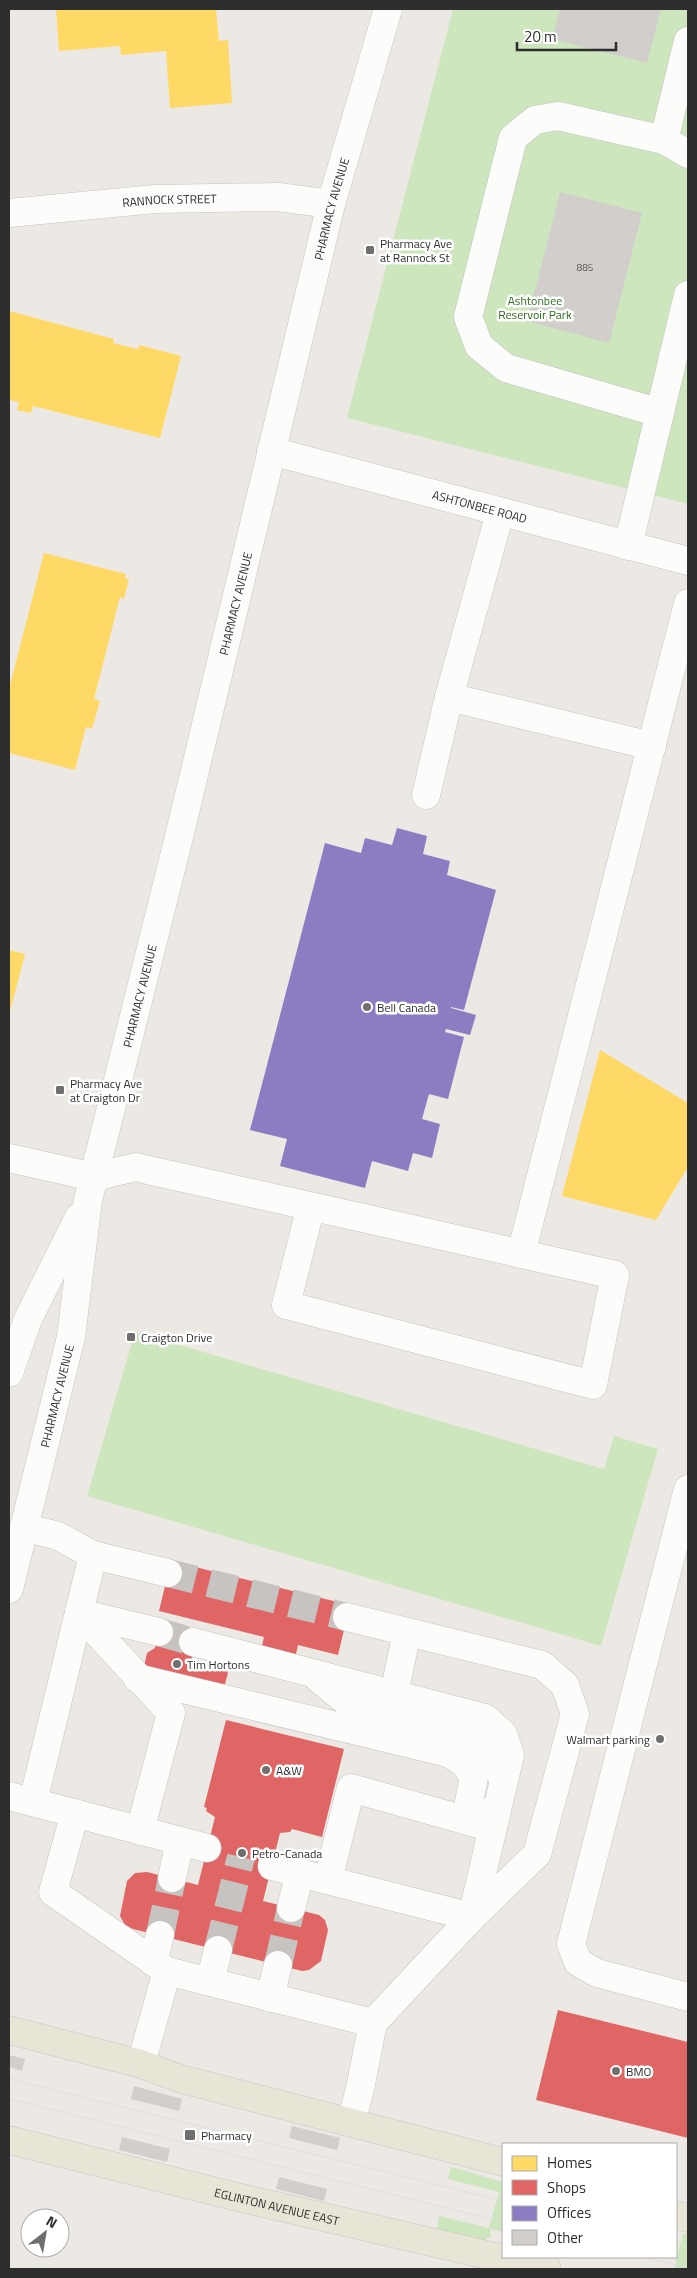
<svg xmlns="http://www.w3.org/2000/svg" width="697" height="2278" viewBox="0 0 697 2278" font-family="'Titillium Web',sans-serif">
<rect width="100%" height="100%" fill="#ece8e4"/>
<!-- green -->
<path fill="#cee6be" d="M 453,9 L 688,9 L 688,504 L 347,418 Z
M 135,1332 L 604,1469 L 614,1436 L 658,1449 L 601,1646 L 87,1496 Z
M 451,2167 L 503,2182 L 503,2232 L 490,2229 L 491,2237 L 484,2240 L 437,2229 L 439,2216 L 489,2228 L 499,2192 L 448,2179 Z
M 683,2233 L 688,2234 L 688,2269 L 674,2269 Z"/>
<!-- homes -->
<path fill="#ffd966" d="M 56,9 L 216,9 L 219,41 L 228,40 L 232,103 L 170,108 L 166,51 L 121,55 L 120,46 L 59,51 Z
M 9,311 L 114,339 L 113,343 L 138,349 L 139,345 L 181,356 L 160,438 L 33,406 L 31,413 L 17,410 L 19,402 L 9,400 Z
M 44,553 L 126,574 L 125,579 L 129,579 L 124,599 L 120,597 L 94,699 L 100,701 L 92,729 L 86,727 L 75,770 L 9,753 L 9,689 Z
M 9,950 L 25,954 L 9,1015 Z
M 600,1050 L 688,1103 L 688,1167 L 656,1220 L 562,1196 Z"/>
<!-- shops -->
<path fill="#e06666" d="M 171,1561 L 350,1605 L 338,1655 L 298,1645 L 295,1658 L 261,1650 L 264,1637 L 159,1611 Z
M 160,1627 L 195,1636 L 190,1653 L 193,1660 L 224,1668 L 228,1673 L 223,1691 L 143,1671 L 147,1653 L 155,1648 Z
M 226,1720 L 344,1749 L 322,1837 L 292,1829 L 290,1832 L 280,1833 L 263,1901 L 319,1915 L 325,1920 L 328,1930 L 321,1961 L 309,1970 L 302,1971 L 133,1929 L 125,1925 L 120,1916 L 127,1881 L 135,1873 L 147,1872 L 198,1885 L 215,1817 L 206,1811 L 207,1808 L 204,1807 Z
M 558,2010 L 688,2042 L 688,2138 L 536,2100 Z"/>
<!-- offices -->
<path fill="#8e7cc3" d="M 397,828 L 427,836 L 423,854 L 450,861 L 447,875 L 496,890 L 464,1010 L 451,1007 L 451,1008 L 476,1015 L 470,1035 L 446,1029 L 445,1032 L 464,1037 L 448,1099 L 429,1094 L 422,1119 L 440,1124 L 432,1158 L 413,1153 L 408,1171 L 372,1161 L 365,1188 L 280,1166 L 287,1139 L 250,1130 L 325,843 L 361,853 L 365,838 L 392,845 Z"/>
<!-- building -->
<path fill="#d1cecb" d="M 560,9 L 661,9 L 647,63 L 552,39 Z
M 560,192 L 642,213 L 609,343 L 527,321 Z
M 9,2055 L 25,2059 L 22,2071 L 9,2067 Z
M 134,2086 L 182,2099 L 179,2111 L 131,2099 Z
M 292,2126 L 340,2138 L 337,2150 L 289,2138 Z
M 122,2137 L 170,2149 L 167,2162 L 119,2150 Z
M 279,2177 L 327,2189 L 324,2201 L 276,2189 Z"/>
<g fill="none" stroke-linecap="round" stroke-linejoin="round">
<!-- minor-tunnel -->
<path stroke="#c6c3c0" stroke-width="28" stroke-dasharray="28 14" stroke-linecap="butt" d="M 168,1573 L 347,1617
M 159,1632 L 193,1642
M 160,1935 L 172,1878
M 218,1950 L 241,1857
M 278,1965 L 291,1908"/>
<!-- minor casing -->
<g stroke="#c5c4c5" stroke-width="29">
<g id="minor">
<path d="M 688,41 L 664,140 L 688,154"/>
<path id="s1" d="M 9,213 L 155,199 L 278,197 L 331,204"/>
<path d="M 660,413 L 506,368 L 479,346 L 468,317 L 513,138 L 535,120 L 558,116 L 664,140"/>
<path id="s2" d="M 271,451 L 688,561"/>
<path d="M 628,546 L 688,295"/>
<path d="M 449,697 L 652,746"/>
<path d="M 426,795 L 449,697 L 500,513"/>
<path d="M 9,1158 L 94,1177 L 136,1167 L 148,1170 C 304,1205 459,1239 615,1275 L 593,1385 L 286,1305 L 311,1206"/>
<path d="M 521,1254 L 688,603"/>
<path d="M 9,1373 L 28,1319 L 79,1217"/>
<path d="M 688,1489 L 571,1944 L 578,1962 L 597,1973 L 688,1997"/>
<path d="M 24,1527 L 58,1536 L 93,1555 L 33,1802"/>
<path d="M 93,1555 L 168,1573"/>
<path id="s3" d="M 9,1589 L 71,1337 L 88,1200 L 179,837 L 331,204 L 388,9"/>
<path d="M 79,1613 L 171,1713 L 140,1831"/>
<path d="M 79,1613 L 159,1632"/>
<path d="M 347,1617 L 542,1665 L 565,1685 L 575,1714 L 537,1854 L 472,1917 L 373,2023 L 360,2089 L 351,2122"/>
<path d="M 193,1642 L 485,1718 L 503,1734 L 510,1755 L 472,1917"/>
<path d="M 137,1678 L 448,1753 L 464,1763 L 474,1777 L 469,1802 L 493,1828"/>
<path d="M 319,1679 L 358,1711 L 465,1738 L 486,1753 L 504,1779"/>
<path d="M 394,1694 L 407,1632"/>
<path d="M 9,1796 L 207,1848"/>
<path d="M 75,1813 L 53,1892 L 167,1971"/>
<path d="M 272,1866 L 472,1917"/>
<path d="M 172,1878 L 180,1841"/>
<path d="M 328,1880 L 351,1788 L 493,1828"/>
<path d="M 291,1908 L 300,1873"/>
<path d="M 153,1962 L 160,1935"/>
<path d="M 210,1982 L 218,1950"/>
<path d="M 270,1998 L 278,1965"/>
<path d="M 141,2064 L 167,1971 L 373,2023"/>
</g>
</g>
<!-- major casing -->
<g stroke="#c6c5c4" stroke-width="29">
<g id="major">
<path d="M 9,2030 L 141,2064 L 181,2079 L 503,2162"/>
<path id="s4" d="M 9,2140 L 237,2197 L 547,2269"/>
<path d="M 676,2215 L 688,2218"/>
</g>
</g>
<!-- minor -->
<use href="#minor" stroke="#fcfcfb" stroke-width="28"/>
<!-- major -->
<use href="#major" stroke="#e8e4d6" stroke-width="28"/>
<!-- tram -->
<path stroke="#dfdfe1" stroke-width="1" d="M 9,2079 L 503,2201
M 9,2099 L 503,2222
M 676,2243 L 688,2247
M 643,2257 L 688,2268"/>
</g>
<!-- markers -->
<g fill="#706f6e" stroke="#fff" stroke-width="2">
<rect x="365" y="245" width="10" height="10" rx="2.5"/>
<circle cx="367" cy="1007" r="5"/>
<rect x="55" y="1085" width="10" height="10" rx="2.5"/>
<rect x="126" y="1332" width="10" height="10" rx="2.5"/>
<circle cx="177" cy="1664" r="5"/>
<circle cx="660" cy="1739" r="5"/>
<circle cx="266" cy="1770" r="5"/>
<circle cx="242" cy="1853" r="5"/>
<circle cx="616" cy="2071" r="5"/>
<rect x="184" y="2129" width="12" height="12" rx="2.5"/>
</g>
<g text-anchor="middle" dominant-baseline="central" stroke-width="5" stroke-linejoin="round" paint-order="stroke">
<!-- number labels -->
<g font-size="10" fill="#585857">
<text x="585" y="267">885</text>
</g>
<!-- street labels -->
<g font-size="12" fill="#2e2e2e" stroke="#fff">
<text stroke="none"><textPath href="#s1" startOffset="161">RANNOCK STREET</textPath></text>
<text stroke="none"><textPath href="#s3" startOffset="1418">PHARMACY AVENUE</textPath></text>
<text stroke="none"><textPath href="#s2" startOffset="216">ASHTONBEE ROAD</textPath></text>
<text stroke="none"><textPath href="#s3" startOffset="1012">PHARMACY AVENUE</textPath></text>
<text stroke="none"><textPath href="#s3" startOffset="608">PHARMACY AVENUE</textPath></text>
<text stroke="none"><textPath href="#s3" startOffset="199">PHARMACY AVENUE</textPath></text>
<text stroke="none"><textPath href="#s4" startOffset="276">EGLINTON AVENUE EAST</textPath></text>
</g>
<!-- poi labels -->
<g font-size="12" fill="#2e2e2e" stroke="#fff" text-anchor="start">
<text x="380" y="243">Pharmacy Ave<tspan x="380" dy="14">at Rannock St</tspan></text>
<text x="377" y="1007">Bell Canada</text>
<text x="70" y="1083">Pharmacy Ave<tspan x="70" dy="14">at Craigton Dr</tspan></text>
<text x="141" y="1337">Craigton Drive</text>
<text x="187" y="1664">Tim Hortons</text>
<text x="650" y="1739" text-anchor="end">Walmart parking</text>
<text x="276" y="1770">A&amp;W</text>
<text x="252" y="1853">Petro-Canada</text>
<text x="626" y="2071">BMO</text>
<text x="201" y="2135">Pharmacy</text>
</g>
<!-- park labels -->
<g font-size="12" fill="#2c6e1b" stroke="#fff">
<text x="535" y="300">Ashtonbee<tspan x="535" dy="14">Reservoir Park</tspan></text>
</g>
</g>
<!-- border -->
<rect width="697" height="2278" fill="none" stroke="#2e2e2e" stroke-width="20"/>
<!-- legend -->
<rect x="502" y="2143" width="175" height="115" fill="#ffffff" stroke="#ababab"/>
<rect x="512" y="2156" width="25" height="15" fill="#ffd966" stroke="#ababab"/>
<text x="547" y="2168" font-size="15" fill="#2e2e2e">Homes</text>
<rect x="512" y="2180" width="25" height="15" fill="#e06666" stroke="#ababab"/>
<text x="547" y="2193" font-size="15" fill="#2e2e2e">Shops</text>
<rect x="512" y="2206" width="25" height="15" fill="#8e7cc3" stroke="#ababab"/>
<text x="547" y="2218" font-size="15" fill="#2e2e2e">Offices</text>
<rect x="512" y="2230" width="25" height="15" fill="#d1cecb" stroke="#ababab"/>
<text x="547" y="2243" font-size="15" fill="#2e2e2e">Other</text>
<!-- north arrow -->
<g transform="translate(45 2233) rotate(31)"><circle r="24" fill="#ffffff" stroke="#ababab"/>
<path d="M0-4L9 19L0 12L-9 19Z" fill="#706f6e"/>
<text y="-8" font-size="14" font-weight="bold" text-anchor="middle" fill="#2e2e2e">N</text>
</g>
<!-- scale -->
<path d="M517 42v8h99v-8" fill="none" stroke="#2e2e2e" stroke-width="2.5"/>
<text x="524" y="42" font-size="15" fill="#2e2e2e" stroke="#ffffff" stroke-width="4" paint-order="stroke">20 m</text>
</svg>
